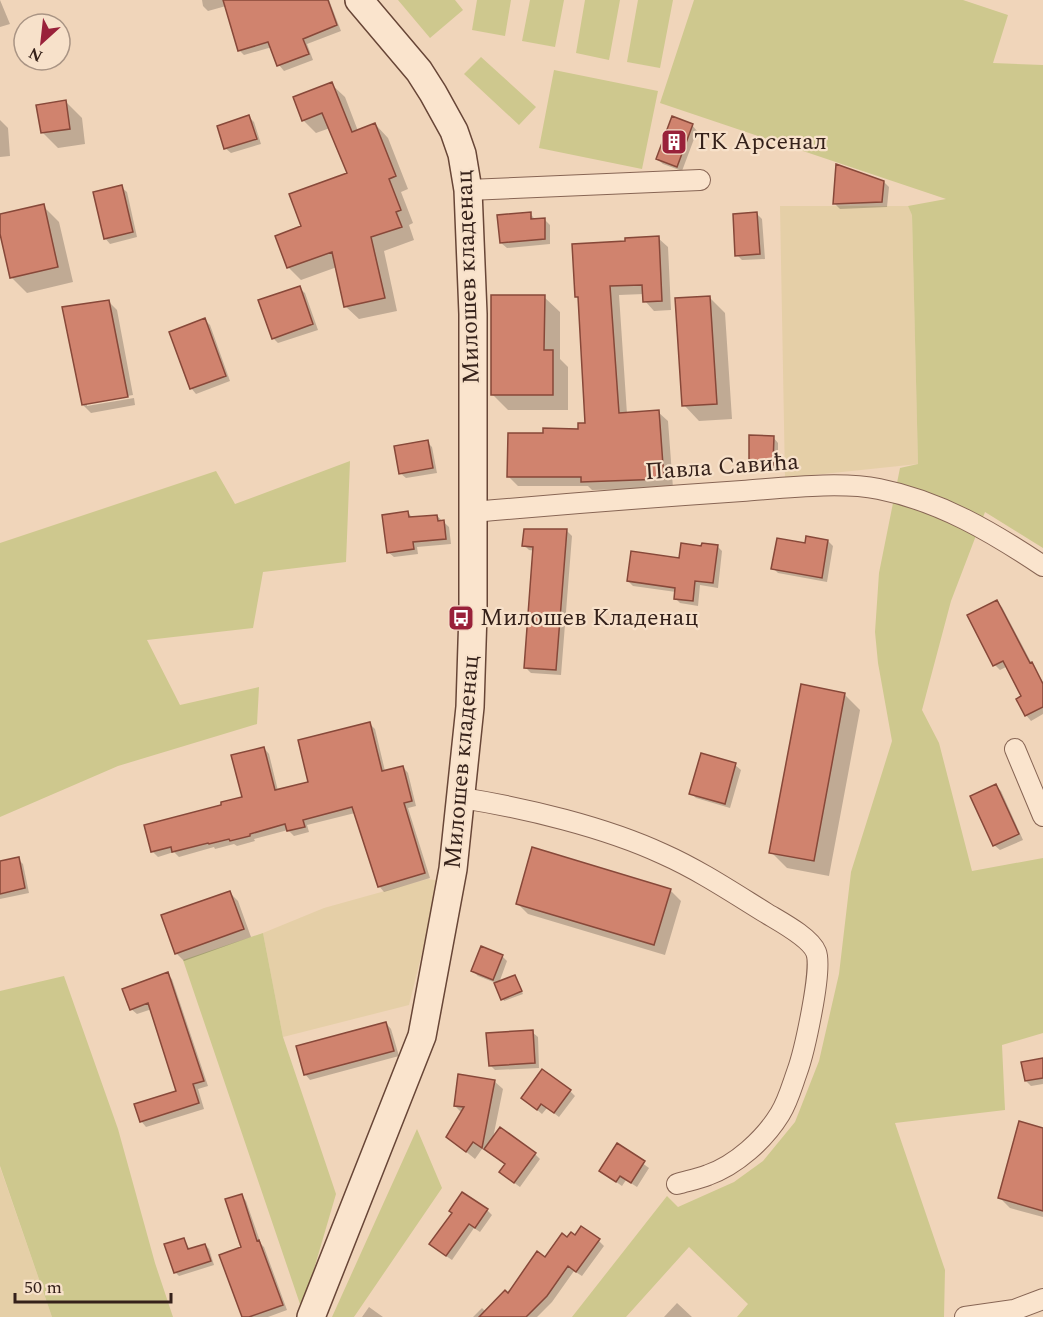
<svg xmlns="http://www.w3.org/2000/svg" width="1043" height="1317" viewBox="0 0 1043 1317" font-family="Spectral,serif">
<rect width="100%" height="100%" fill="#f0d5ba"/>
<!-- farmland -->
<path fill="#e5cfa7" d="M 780,206 L 908,206 L 912,214 L 918,464 L 785,478 Z
M 428,879 L 440,881 L 409,1005 L 283,1037 L 263,933 L 324,908 Z
M 0,1167 L 52,1317 L 0,1317 Z"/>
<!-- green -->
<path fill="#cec88e" d="M 398,0 L 455,0 L 463,10 L 430,38 Z
M 477,0 L 511,0 L 505,36 L 472,30 Z
M 530,0 L 564,0 L 555,47 L 522,41 Z
M 585,0 L 620,0 L 609,60 L 576,53 Z
M 638,0 L 673,0 L 660,68 L 627,62 Z
M 694,0 L 963,0 L 1008,15 L 993,63 L 1043,65 L 1043,548 L 985,512 L 951,601 L 922,710 L 939,743 L 972,871 L 1043,858 L 1043,1033 L 1002,1045 L 1005,1110 L 895,1123 L 945,1270 L 944,1317 L 737,1317 L 748,1304 L 689,1247 L 626,1317 L 572,1317 L 667,1196 L 678,1207 L 734,1182 L 763,1161 L 795,1122 L 819,1061 L 839,974 L 851,872 L 892,741 L 878,663 L 875,632 L 879,573 L 900,468 L 918,464 L 912,215 L 908,206 L 946,199 L 660,103 Z
M 481,57 L 536,107 L 519,125 L 464,74 Z
M 554,70 L 658,91 L 642,169 L 539,148 Z
M 350,461 L 346,562 L 263,572 L 253,628 L 147,640 L 180,705 L 259,687 L 257,724 L 118,766 L 0,817 L 0,543 L 216,471 L 235,504 Z
M 263,933 L 283,1037 L 336,1194 L 302,1310 L 183,960 Z
M 64,976 L 118,1129 L 155,1263 L 173,1317 L 52,1317 L 0,1166 L 0,991 Z
M 417,1129 L 442,1188 L 354,1317 L 332,1317 Z"/>
<!-- shadow -->
<path fill="#0003" d="M 0,0 L 10,24 L 0,27 Z
M 202,0 L 329,0 L 341,31 L 307,44 L 313,60 L 284,71 L 279,65 L 272,47 L 244,55 L 239,50 L 226,6 L 208,11 L 203,6 Z
M 331,84 L 345,97 L 358,131 L 375,124 L 388,138 L 408,189 L 401,192 L 413,223 L 409,225 L 414,240 L 384,251 L 397,311 L 359,319 L 345,306 L 337,267 L 301,280 L 288,267 L 303,227 L 349,174 L 330,128 L 316,133 L 303,120 Z
M 66,102 L 82,118 L 85,144 L 58,148 L 42,132 Z
M 249,117 L 254,122 L 261,144 L 231,153 L 225,148 Z
M 0,120 L 8,128 L 10,156 L 0,157 Z
M 692,125 L 697,131 L 682,171 L 663,164 L 657,159 Z
M 884,182 L 889,187 L 887,207 L 840,209 L 834,203 Z
M 121,187 L 127,192 L 137,237 L 110,244 L 105,238 Z
M 43,206 L 59,222 L 73,282 L 27,293 L 11,277 L 0,227 L 0,215 Z
M 530,213 L 536,221 L 545,220 L 550,225 L 550,244 L 507,248 L 501,243 Z
M 757,214 L 762,219 L 765,259 L 742,260 L 737,255 Z
M 658,238 L 668,247 L 671,310 L 654,311 L 645,301 L 644,294 L 619,295 L 627,414 L 658,412 L 668,421 L 673,488 L 592,490 L 588,486 L 518,486 L 509,477 L 545,434 L 580,430 L 586,424 L 580,300 L 577,297 L 627,242 Z
M 299,288 L 305,293 L 318,330 L 278,343 L 273,338 Z
M 544,297 L 560,312 L 560,359 L 568,367 L 568,410 L 508,410 L 492,394 Z
M 709,297 L 725,313 L 732,419 L 699,421 L 684,405 Z
M 109,302 L 117,310 L 133,395 L 87,403 L 87,406 L 134,398 L 135,405 L 91,413 L 83,405 Z
M 205,320 L 210,325 L 230,381 L 196,394 L 191,388 Z
M 773,437 L 778,443 L 778,470 L 755,469 L 750,464 Z
M 427,442 L 432,447 L 437,473 L 406,478 L 400,473 Z
M 408,513 L 413,518 L 437,516 L 449,527 L 451,544 L 417,547 L 418,554 L 394,557 L 388,552 Z
M 567,531 L 572,536 L 561,675 L 531,673 L 525,667 L 535,551 L 529,550 L 524,545 Z
M 828,541 L 833,546 L 827,582 L 778,573 L 773,568 L 806,544 Z
M 717,546 L 722,551 L 718,588 L 700,585 L 698,606 L 680,603 L 675,598 L 676,592 L 633,586 L 628,581 L 680,559 L 703,548 Z
M 997,602 L 1002,607 L 1032,664 L 1043,682 L 1043,714 L 1031,721 L 1026,715 L 1023,696 L 1008,666 L 1000,670 L 995,665 Z
M 844,694 L 860,710 L 829,876 L 787,868 L 771,852 Z
M 370,724 L 375,729 L 385,771 L 403,767 L 408,773 L 416,806 L 408,808 L 430,878 L 384,892 L 379,886 L 355,813 L 307,825 L 309,832 L 294,836 L 288,830 L 254,839 L 255,841 L 237,846 L 234,844 L 215,849 L 214,847 L 179,857 L 174,852 L 158,857 L 153,852 L 145,826 L 223,806 L 243,798 L 264,748 L 269,754 L 278,791 L 310,783 Z
M 735,765 L 741,770 L 730,808 L 696,798 L 691,793 Z
M 996,786 L 1001,791 L 1023,840 L 1000,850 L 994,845 Z
M 18,859 L 23,864 L 29,893 L 0,899 L 0,863 Z
M 670,890 L 681,901 L 665,955 L 528,914 L 517,903 Z
M 230,893 L 238,901 L 251,937 L 184,961 L 176,953 Z
M 502,956 L 507,961 L 499,983 L 515,976 L 523,994 L 504,1001 L 496,983 L 478,976 L 473,971 Z
M 167,974 L 172,979 L 208,1086 L 198,1089 L 204,1109 L 146,1127 L 141,1121 L 178,1092 L 152,1009 L 137,1014 L 131,1009 Z
M 386,1023 L 391,1029 L 399,1056 L 310,1080 L 305,1074 Z
M 532,1032 L 538,1037 L 539,1068 L 495,1070 L 490,1065 Z
M 1043,1059 L 1043,1084 L 1031,1086 L 1026,1081 Z
M 494,1081 L 503,1089 L 493,1138 L 535,1154 L 540,1159 L 520,1187 L 506,1177 L 506,1164 L 482,1149 L 475,1159 L 448,1137 L 462,1113 L 455,1106 Z
M 570,1091 L 575,1096 L 559,1117 L 547,1108 L 542,1114 L 523,1098 Z
M 1043,1129 L 1043,1217 L 1010,1208 L 999,1197 Z
M 617,1145 L 649,1168 L 637,1187 L 626,1180 L 622,1186 L 600,1171 Z
M 241,1195 L 246,1201 L 261,1244 L 264,1247 L 287,1310 L 268,1317 L 244,1317 Z
M 487,1210 L 492,1215 L 480,1232 L 474,1228 L 452,1260 L 436,1249 Z
M 575,1237 L 599,1241 L 604,1246 L 582,1276 L 574,1271 L 552,1302 L 537,1317 L 473,1317 L 482,1308 L 486,1312 L 508,1295 L 568,1239 Z
M 184,1240 L 190,1250 L 205,1245 L 209,1249 L 214,1265 L 179,1276 L 175,1272 Z
M 677,1303 L 692,1317 L 664,1317 Z
M 369,1307 L 383,1317 L 362,1317 Z"/>
<!-- building -->
<path fill="#d0836e" stroke="#874839" stroke-width="1.5" d="M 223,0 L 328,0 L 337,25 L 303,39 L 309,54 L 277,66 L 268,42 L 238,51 Z
M 332,82 L 352,132 L 375,123 L 396,176 L 389,179 L 401,210 L 396,212 L 402,227 L 371,237 L 385,298 L 344,307 L 332,252 L 287,268 L 275,236 L 301,226 L 289,194 L 347,173 L 322,113 L 302,121 L 293,97 Z
M 66,100 L 70,129 L 41,133 L 36,105 Z
M 249,115 L 257,139 L 224,149 L 217,126 Z
M 672,116 L 693,124 L 677,167 L 656,159 Z
M 836,164 L 884,181 L 882,202 L 833,204 Z
M 122,185 L 133,232 L 104,239 L 93,192 Z
M 44,204 L 58,267 L 10,278 L 0,234 L 0,214 Z
M 531,212 L 531,219 L 545,218 L 545,239 L 500,243 L 497,215 Z
M 757,212 L 760,254 L 735,256 L 733,214 Z
M 659,236 L 662,301 L 643,302 L 642,285 L 610,286 L 619,413 L 659,410 L 664,479 L 581,482 L 581,477 L 507,477 L 508,433 L 543,433 L 543,428 L 578,429 L 578,423 L 585,423 L 578,297 L 575,297 L 572,244 L 625,241 L 625,238 Z
M 300,286 L 313,324 L 272,339 L 258,300 Z
M 491,295 L 545,295 L 544,350 L 553,350 L 553,395 L 491,395 Z
M 710,296 L 717,404 L 682,406 L 675,298 Z
M 109,300 L 128,397 L 82,405 L 62,307 Z
M 205,318 L 226,376 L 190,389 L 169,332 Z
M 749,435 L 774,436 L 773,465 L 749,465 Z
M 428,440 L 433,468 L 399,474 L 394,446 Z
M 408,511 L 409,517 L 437,515 L 438,521 L 444,520 L 446,539 L 413,542 L 414,549 L 387,553 L 382,515 Z
M 524,529 L 567,529 L 556,670 L 524,668 L 533,547 L 522,546 Z
M 806,536 L 828,540 L 822,578 L 771,569 L 777,538 L 805,543 Z
M 681,543 L 701,546 L 702,543 L 718,545 L 713,583 L 695,581 L 693,601 L 674,599 L 675,588 L 627,581 L 631,551 L 679,558 Z
M 997,600 L 1030,663 L 1032,662 L 1043,684 L 1043,707 L 1025,716 L 1016,699 L 1021,696 L 1003,661 L 993,666 L 967,615 Z
M 801,684 L 845,693 L 814,861 L 769,853 Z
M 370,722 L 382,771 L 403,766 L 412,801 L 404,803 L 425,873 L 378,887 L 352,807 L 303,820 L 305,827 L 287,831 L 285,824 L 250,834 L 250,836 L 230,841 L 229,839 L 209,844 L 208,843 L 172,852 L 171,847 L 151,852 L 144,825 L 221,805 L 221,802 L 242,797 L 231,755 L 264,747 L 275,790 L 308,782 L 298,740 Z
M 701,753 L 736,763 L 725,804 L 689,794 Z
M 996,784 L 1019,834 L 993,846 L 970,796 Z
M 532,847 L 671,889 L 654,945 L 516,904 Z
M 19,857 L 25,888 L 0,894 L 0,861 Z
M 230,891 L 244,929 L 175,954 L 161,915 Z
M 481,946 L 503,955 L 493,980 L 471,971 Z
M 168,972 L 204,1081 L 193,1084 L 199,1103 L 140,1122 L 134,1104 L 176,1091 L 148,1003 L 130,1010 L 122,989 Z
M 515,975 L 522,991 L 501,1000 L 494,983 Z
M 386,1022 L 394,1051 L 304,1075 L 296,1046 Z
M 533,1030 L 535,1063 L 489,1066 L 486,1033 Z
M 1043,1058 L 1043,1078 L 1025,1081 L 1021,1062 Z
M 542,1069 L 571,1090 L 554,1113 L 541,1104 L 537,1110 L 521,1098 Z
M 458,1074 L 495,1080 L 482,1148 L 473,1142 L 466,1152 L 446,1137 L 464,1107 L 454,1106 Z
M 1019,1121 L 1043,1128 L 1043,1211 L 998,1198 Z
M 500,1127 L 536,1153 L 514,1183 L 499,1172 L 505,1164 L 484,1149 Z
M 617,1143 L 645,1161 L 631,1183 L 620,1176 L 616,1182 L 599,1171 Z
M 462,1192 L 488,1209 L 475,1228 L 469,1224 L 446,1256 L 429,1244 L 452,1213 L 449,1211 Z
M 242,1194 L 257,1241 L 259,1240 L 283,1305 L 249,1317 L 242,1317 L 219,1255 L 241,1247 L 225,1199 Z
M 581,1226 L 600,1239 L 576,1272 L 568,1266 L 547,1296 L 526,1317 L 479,1317 L 505,1290 L 508,1293 L 537,1251 L 545,1257 L 562,1233 L 567,1237 L 571,1232 L 575,1235 Z
M 184,1238 L 188,1249 L 205,1244 L 211,1261 L 174,1273 L 164,1244 Z"/>
<g fill="none" stroke-linecap="round" stroke-linejoin="round">
<!-- street casing -->
<g stroke="#876554" stroke-width="22">
<path id="street" d="M 468,190 L 700,180
M 474,512 C 563,504 653,497 742,491 C 783,488 840,481 879,489 C 940,501 992,532 1043,566
M 1015,749 L 1043,816
M 462,798 C 525,808 605,827 663,854 C 699,870 732,892 766,913 C 779,921 810,937 816,952 C 823,969 804,1053 797,1072 C 792,1086 788,1101 780,1114 C 764,1140 736,1165 708,1175 C 698,1179 687,1181 677,1184
M 965,1317 L 1014,1310 L 1043,1299"/>
</g>
<!-- secondary casing -->
<g stroke="#684637" stroke-width="30">
<path id="secondary" d="M 311,1317 L 422,1036 L 453,869 L 470,707 L 473,612 L 473,314 L 468,190 L 462,154 L 454,131 L 433,93 L 419,71 L 359,0"/>
</g>
<!-- street -->
<use href="#street" stroke="#fae4cd" stroke-width="20"/>
<!-- secondary -->
<use href="#secondary" stroke="#fae4cd" stroke-width="27"/>
</g>
<!-- icons -->
<defs>
<g id="building-square" transform="scale(1.35)"><rect x="-9" y="-9" width="18" height="18" rx="4" fill="#99213a" stroke="#f7e1ca"/><path d="M-4-6H4V6H1V3H-1V6H-4ZM-2.5-4.3h1.7v1.8h-1.7ZM.8-4.3h1.7v1.8H.8ZM-2.5-1h1.7V.8h-1.7ZM.8-1h1.7V.8H.8Z" fill="#fff"/></g>
<g id="bus-square" transform="scale(1.35)"><rect x="-9" y="-9" width="18" height="18" rx="4" fill="#99213a" stroke="#f7e1ca"/><path d="M-5-6H5V4H4V6H2V4H-2V6H-4V4H-5ZM-3.5-4V0h7V-4ZM-3.5 1.2v1.5H-2V1.2ZM2 1.2v1.5H3.5V1.2Z" fill="#fff"/></g>
</defs>
<g fill-rule="evenodd">
<use href="#building-square" x="674" y="142"/>
<use href="#bus-square" x="461" y="618"/>
</g>
<g text-anchor="middle" dominant-baseline="central" stroke-width="4.5" stroke-linejoin="round" paint-order="stroke">
<!-- poi labels -->
<g font-size="24" fill="#35211a" stroke="#f7e1ca" text-anchor="start">
<text x="694" y="142">ТК Арсенал</text>
<text x="480" y="618">Милошев Кладенац</text>
</g>
<!-- street labels -->
<g font-size="24" fill="#35211a" stroke="#f7e1ca">
<text transform="translate(468 277) rotate(-92)">Милошев кладенац</text>
<text transform="translate(722 467) rotate(-4)">Павла Савића</text>
<text transform="translate(462 762) rotate(-85)">Милошев кладенац</text>
</g>
</g>
<!-- north arrow -->
<g transform="translate(42 42) rotate(207)"><circle r="28" fill="#f7e1ca" stroke="#a99484" stroke-width="1.5"/>
<path d="M0-4.5L10 22L0 15L-10 22Z" fill="#99213a"/>
<text y="-9" font-size="16" font-weight="bold" text-anchor="middle" fill="#35211a">N</text>
</g>
<!-- scale -->
<path d="M15 1293v9h156v-9" fill="none" stroke="#35211a" stroke-width="3"/>
<text x="24" y="1293" font-size="18" fill="#35211a" stroke="#f7e1ca" stroke-width="4.5" paint-order="stroke">50 m</text>
</svg>
